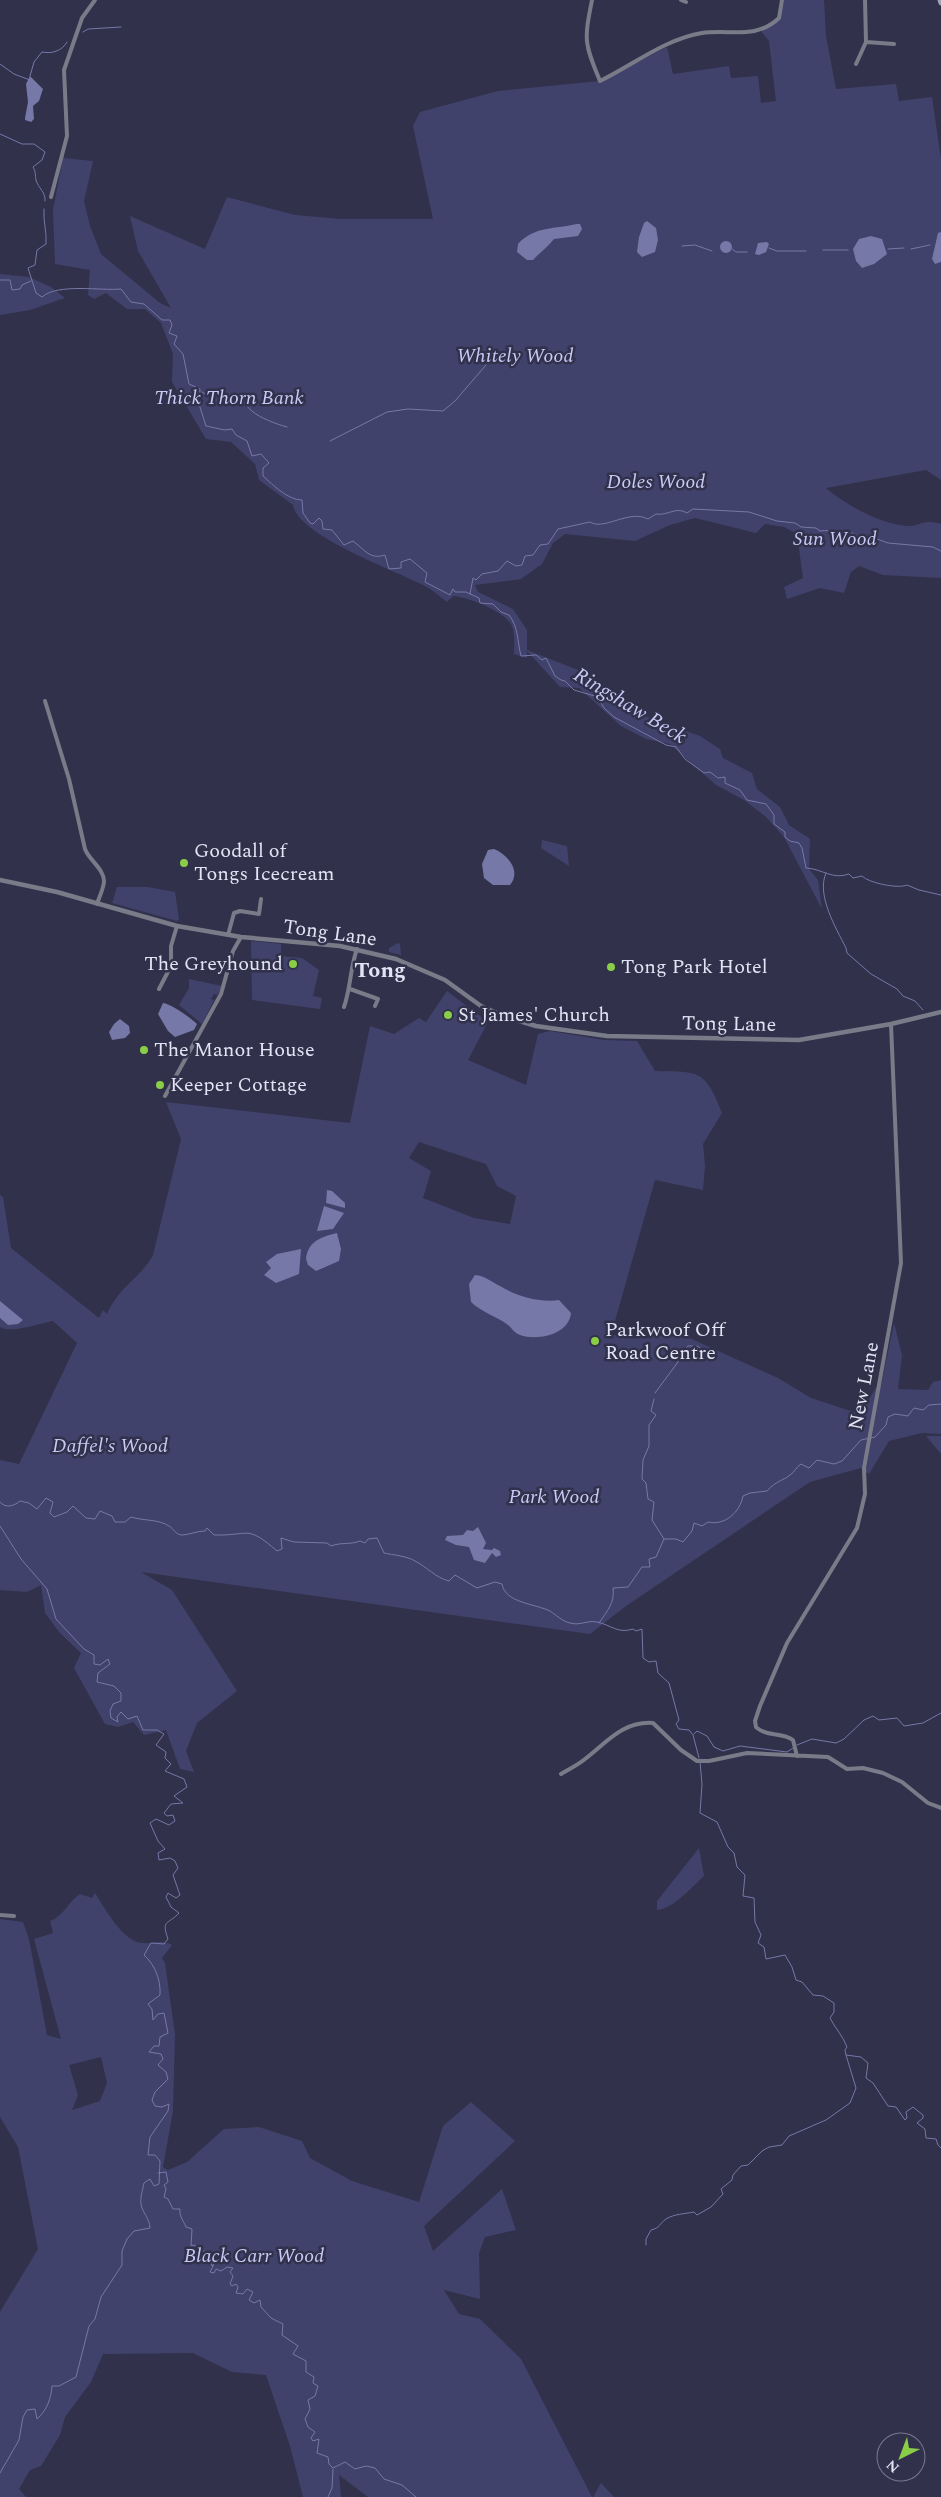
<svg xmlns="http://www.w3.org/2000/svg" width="941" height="2497" viewBox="0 0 941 2497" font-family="Spectral,serif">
<rect width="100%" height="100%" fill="#31314b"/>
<!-- green -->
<path fill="#41426b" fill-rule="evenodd" d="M 782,0 L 824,0 L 826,36 L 836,89 L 896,84 L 899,101 L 932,97 L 941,159 L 941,480 L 926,470 L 826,488 C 846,505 880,524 907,526 C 921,527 921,518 941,524 L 941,578 L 883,575 L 859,566 L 851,572 L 844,593 L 820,588 L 787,599 L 784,587 L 803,578 L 797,534 L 784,527 L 765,524 L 756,533 L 695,518 L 670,525 L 635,541 L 565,534 L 553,543 L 542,564 L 521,579 L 475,585 L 478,592 L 513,609 L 527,630 L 527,650 L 578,670 L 631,711 L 700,736 L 720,749 L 723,758 L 752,773 L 757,789 L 780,807 L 789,825 L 810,839 L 809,869 L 818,880 L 822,909 L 784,837 L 765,816 L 744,800 L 716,785 L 670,744 L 646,739 L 621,726 L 579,688 L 560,687 L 527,651 L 527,658 L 514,654 C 514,646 515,634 512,626 C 506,612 469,597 453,596 L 447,602 C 440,597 433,590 425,586 C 397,571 298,536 293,505 L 259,480 L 255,464 L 231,442 L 206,439 L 172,382 L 173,354 L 161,323 L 145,309 L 127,309 L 106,293 L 94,299 L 88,295 L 90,270 L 55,264 L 53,210 L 63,158 L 93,161 L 84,201 L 90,226 L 101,254 L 160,303 L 171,308 L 138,251 L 130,216 L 205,249 L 227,197 L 295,215 L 341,219 L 433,219 L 413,126 L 420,112 L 498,91 L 600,81 L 667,47 L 673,74 L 729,66 L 731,78 L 758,76 L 761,103 L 776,101 L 769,41 L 761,31 L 779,18 Z
M 0,274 L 29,277 L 51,287 L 65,298 L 30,310 L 0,315 Z
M 542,840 L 567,846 L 569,866 L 541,848 Z
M 117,887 L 147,887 L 175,892 L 179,919 L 177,921 L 112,903 Z
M 251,941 L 281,944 L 281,956 L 302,958 L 319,970 L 313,996 L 322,998 L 320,1009 L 252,1000 Z
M 398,943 L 400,944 L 401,955 L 389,952 L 389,948 Z
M 189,979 L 222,986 L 217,995 L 214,994 L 211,999 L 214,1000 L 202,1024 L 179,1005 L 189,988 Z
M 447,991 L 488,1022 L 468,1060 L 526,1085 L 538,1034 L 550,1031 L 604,1040 L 637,1041 L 655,1071 C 699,1072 705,1069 722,1113 L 703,1144 L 705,1166 L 703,1190 L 655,1180 L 611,1335 L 685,1336 L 778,1378 L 811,1398 L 860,1414 L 877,1386 L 881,1386 L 894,1323 L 902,1355 L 898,1389 L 928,1390 L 933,1382 L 941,1380 L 941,1434 L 922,1433 L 889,1441 L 869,1474 L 861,1468 L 810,1482 L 626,1606 L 590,1634 L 141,1572 L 172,1590 L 237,1691 L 197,1723 L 186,1751 L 194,1772 L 180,1769 L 166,1730 L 144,1735 L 133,1722 L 118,1727 L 105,1724 L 74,1668 L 81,1653 L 59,1632 L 45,1613 L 41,1585 L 27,1592 L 0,1590 L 0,1460 L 19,1464 L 77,1343 L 53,1321 C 41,1323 10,1334 0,1327 L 0,1195 L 3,1197 L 11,1248 L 99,1318 L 103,1310 L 107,1314 C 120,1285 139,1280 153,1255 L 181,1139 L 166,1102 L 350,1123 L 370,1026 L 394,1034 L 419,1018 L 426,1022 ZM 419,1142 L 486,1164 L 497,1186 L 516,1196 L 510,1224 L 474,1218 L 423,1198 L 431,1171 L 409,1158 Z
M 926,1436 L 941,1436 L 941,1454 Z
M 699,1848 L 704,1876 C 692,1887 673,1909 657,1910 L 657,1901 Z
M 95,1893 C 104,1907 123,1942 142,1943 C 154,1944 161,1939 172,1945 L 162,1958 L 165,1963 L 175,2035 L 173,2111 L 163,2167 L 168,2170 L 187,2162 L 224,2129 L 259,2127 L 302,2141 L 310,2158 L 352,2181 L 419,2202 L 443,2126 L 471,2102 L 515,2141 L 424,2226 L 433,2251 L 502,2189 L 516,2230 L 485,2237 L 479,2253 L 480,2299 L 444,2290 L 459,2314 L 480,2319 L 521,2359 L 592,2497 L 368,2497 L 339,2475 L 341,2497 L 303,2497 L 290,2446 L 266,2375 L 232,2372 L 193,2353 L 103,2354 L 91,2382 L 65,2417 L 60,2435 L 41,2466 L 30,2470 L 19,2489 L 26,2497 L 0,2497 L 0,2312 L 38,2249 L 18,2147 L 0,2117 L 0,1919 L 23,1922 L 29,1939 L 47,2035 L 61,2039 L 34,1939 L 53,1933 L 50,1921 C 63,1917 69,1901 80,1894 L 92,1898 ZM 101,2057 L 107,2083 L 100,2101 L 72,2110 L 78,2095 L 69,2065 Z
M 601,2483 L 614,2497 L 593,2497 Z"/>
<!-- water -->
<path fill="#7678a7" d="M 30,76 L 43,89 L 39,101 L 33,106 L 34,119 L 31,122 L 25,120 L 25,118 L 28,102 L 26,84 Z
M 647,221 L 656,228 L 658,240 L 655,252 L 642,257 L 637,252 L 639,237 L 644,223 Z
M 577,224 L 580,224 L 582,229 L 578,236 L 554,239 C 547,248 539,253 533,260 L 527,260 L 517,252 L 518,244 C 534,226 556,229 577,224 Z
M 941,232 L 941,262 L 935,264 L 932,259 L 938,233 Z
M 871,236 L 882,239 L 887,254 L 874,264 L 862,268 L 856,261 L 853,249 L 859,239 Z
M720 247a6 6 0 1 1 12 0a6 6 0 1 1-12 0Z
M 767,242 L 769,244 L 766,252 L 759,255 L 755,254 L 758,243 Z
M 494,849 C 507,854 522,871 510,885 L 493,885 L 484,878 L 482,864 L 488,850 Z
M 163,1003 C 171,1004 191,1018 197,1024 L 194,1030 L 175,1037 L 168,1031 L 158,1014 Z
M 120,1019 L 129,1026 L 130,1033 L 125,1038 L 112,1040 L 109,1032 L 114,1024 Z
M 327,1190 L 332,1191 L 345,1203 L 345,1208 L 326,1203 Z
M 324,1206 L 344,1213 L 333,1229 L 317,1231 Z
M 337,1233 L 341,1249 L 339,1261 L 316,1271 L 308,1265 L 306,1259 C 308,1241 321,1237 337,1233 Z
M 301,1249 L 299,1274 L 276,1283 L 264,1275 L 271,1268 L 266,1262 L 277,1254 Z
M 475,1275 C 485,1276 492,1282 500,1286 C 516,1296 541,1303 559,1300 L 571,1313 C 569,1335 537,1341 520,1335 C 514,1333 512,1328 508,1325 C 496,1316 481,1312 471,1302 L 469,1284 Z
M 0,1301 L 23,1320 L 18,1324 L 8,1325 L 0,1318 Z
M 478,1527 L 486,1543 L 483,1549 L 492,1550 L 494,1548 L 500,1551 L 501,1555 L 496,1557 L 492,1553 L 485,1563 L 474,1560 L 469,1547 L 456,1545 L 445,1540 L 447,1536 L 463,1535 L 467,1530 L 473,1531 Z"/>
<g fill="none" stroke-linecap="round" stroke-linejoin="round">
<!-- stream -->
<path stroke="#7678a7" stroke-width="1" d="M 83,32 L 88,29 L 121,27
M 0,64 L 14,74 L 30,80
M 30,76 L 34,62 L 42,52 C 52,54 62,51 67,42
M 0,134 L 22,144 L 34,144 L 45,152 L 42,160 L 33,167 C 36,172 35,175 36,180 C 38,188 46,192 45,201
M 44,209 C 43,222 47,231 46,244 L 37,250 L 35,265 L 28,268 L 36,293 L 42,297 C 58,283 101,291 121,289 L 131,302 L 144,304 L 162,320 L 170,320 L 172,325 L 169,333 L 177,336 L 174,344 L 183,354 L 189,384 L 200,389 L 199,404 L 206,426 L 225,430 L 232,429 L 236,435 L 247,441 L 252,456 L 261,454 L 269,463 L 263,468 L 263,476 C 273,485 288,500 302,500 L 303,513 L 310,523 L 313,524 L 319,518 L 322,521 L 323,529 L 332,530 L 344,545 L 353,541 C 365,550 370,560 385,555 L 389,569 L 401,568 L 401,562 L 410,559 L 427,573 L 425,582 L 450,595 L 453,589 L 455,592 L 466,592 L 479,598 L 480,603 L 493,604 L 501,612 L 509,615 C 519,628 517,641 521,656 L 536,655 L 542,660 L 546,658 L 555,676 L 561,680 L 565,681 L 574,690 L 598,697 L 604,708 L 614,717 L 666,745 L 676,747 L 685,759 L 704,773 L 710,772 L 718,778 L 725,777 L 725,783 L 740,790 L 747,800 L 766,804 L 774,815 L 774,824 L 785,832 L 785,837 L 790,841 L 799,843 L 802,848 L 806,868 C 823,869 832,880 849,874 L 853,878 L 862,876 C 869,883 898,889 907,885 L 919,890 L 941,895
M 682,246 L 695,245 L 712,251
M 769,248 L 777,251 L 806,251
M 732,249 L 736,252 L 747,252
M 888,249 L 904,248
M 911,249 L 930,245
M 823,250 L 848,250
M 0,280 L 10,280 L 12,290 L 20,289 L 22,285 L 31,281
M 202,392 C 211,400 225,393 235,395 C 244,398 245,406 252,411 C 260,418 276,424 287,427
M 330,441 L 387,412 L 408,409 L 443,411 L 455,401 L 486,365
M 470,594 L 473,578 L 476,580 L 482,574 L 498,571 L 507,561 L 516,566 L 522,565 L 525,556 L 533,555 L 540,545 L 548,544 L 558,529 L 590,522 C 604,531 629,509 648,519 L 656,514 C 668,516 676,506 687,513 L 693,509 L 749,512 L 777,521 L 795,523 L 801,527 L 816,528 L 820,531 C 831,529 843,535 852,533 L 860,538 L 863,536 L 866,543 L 877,539 L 888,543 L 933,547 L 941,551
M 826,873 C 816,895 836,928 846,948 L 847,953 L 871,974 L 897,989 L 903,996 L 915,1001 L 923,1010
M 655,1393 L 678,1362 L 679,1355 L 688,1346 L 697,1346 L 709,1354 L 715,1351
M 654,1399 L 651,1411 L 656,1415 L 649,1425 L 649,1446 L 643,1460 L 642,1479 L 646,1483 L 648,1499 L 654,1502 L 652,1520 L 664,1539
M 0,1502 C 6,1509 14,1506 20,1501 L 29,1503 L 37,1509 L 46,1498 L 53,1502 L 50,1513 L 54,1517 L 67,1512 L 73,1506 L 86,1518 L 95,1519 L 100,1511 L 112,1516 L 115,1522 L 125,1522 L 131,1517 C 144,1521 158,1519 169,1526 C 174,1529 176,1535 182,1535 C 188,1535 197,1531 205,1531 L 207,1528 L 214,1535 C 250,1536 246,1524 277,1551 L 282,1549 L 281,1538 L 294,1542 L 327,1543 L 331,1546 C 341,1542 350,1545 360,1541 L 365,1543 L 368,1539 L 377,1538 L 384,1553 C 393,1555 407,1556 415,1561 C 427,1567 436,1578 449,1581 L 455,1575 L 477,1588 L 495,1582 L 502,1584 C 505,1603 536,1604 550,1611 C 556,1615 562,1621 570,1623 C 580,1626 587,1620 597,1622 C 611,1625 618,1634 633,1629 L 636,1631 L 642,1629 L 643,1658 L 649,1662 L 656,1661 L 658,1673 L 669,1683 L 679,1720 L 676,1724 L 679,1729 L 689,1730 L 693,1735 L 699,1758
M 0,1526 L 21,1559 L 47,1589 L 56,1619 L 84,1649 L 94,1655 L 94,1664 L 100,1665 L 108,1659 L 110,1664 L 98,1673 L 97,1682 L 114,1686 L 121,1693 L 121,1701 L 113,1704 L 110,1711 L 111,1718 L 118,1722 L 117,1717 L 121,1712 L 128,1719 L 137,1716 L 143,1730 L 157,1730 L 164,1734 L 156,1745 L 166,1752 L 165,1758 L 171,1764 L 165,1771 L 184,1779 L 187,1787 L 174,1796 L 183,1803 L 171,1804 L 164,1813 L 167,1816 L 173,1815 L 175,1821 L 169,1825 L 156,1819 L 150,1823 L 158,1841 L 165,1849 L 158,1853 L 159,1860 L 170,1858 L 175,1861 L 178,1868 L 173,1875 L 180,1895 L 176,1898 L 168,1893 L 166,1897 L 171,1907 L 179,1913 C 168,1925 161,1919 168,1939 L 164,1944 L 151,1943 L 144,1955 C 155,1965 161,1980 160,1995 L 148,2004 L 152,2009 L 153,2020 L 158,2014 L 164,2013 L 168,2033 L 160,2037 L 159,2046 L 154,2046 L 149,2052 L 161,2054 L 163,2059 L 158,2065 L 166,2072 L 168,2079 L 155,2092 L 152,2100 L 155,2106 L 162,2107 L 169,2104 L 168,2111 L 150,2137 L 148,2155 L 155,2155 L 160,2161 L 159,2184 L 154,2186 L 150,2179 L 144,2183 C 143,2189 140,2197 141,2204 C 142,2212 150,2219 150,2228 L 134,2231 L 127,2239 L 122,2251 L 122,2265 L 101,2297 L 95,2319 L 89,2326 L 76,2377 L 59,2386 L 52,2386 C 51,2399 47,2410 37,2419 L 35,2409 L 27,2410 L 23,2417 L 19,2440 L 0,2473
M 599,1623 C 607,1611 615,1603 613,1588 L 628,1587 L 642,1567 L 650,1567 L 649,1559 L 656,1557 L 664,1539 L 676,1539 L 683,1542 L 692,1531 L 694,1523 L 702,1526 L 708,1522 C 725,1526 740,1512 743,1496 L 750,1493 L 767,1491 C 777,1480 781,1482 790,1475 C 795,1472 796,1467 801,1464 L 809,1468 L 817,1460 L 834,1464 L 842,1461 L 861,1440 L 875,1437 L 886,1425 L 888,1417 L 895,1414 L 908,1416 L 914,1408 L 923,1410 L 929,1405 L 941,1404
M 694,1734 L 697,1731 L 707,1736 L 714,1747 L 723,1751 L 740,1746 L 787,1752 L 793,1748
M 797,1745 L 812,1739 L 836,1743 L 844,1739 L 864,1720 L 873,1716 L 879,1720 L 897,1718 L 904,1726 L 923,1723 L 941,1713
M 700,1762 L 702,1784 L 700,1813 L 717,1822 L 728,1847 L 734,1853 L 737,1867 L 745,1875 L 743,1896 L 754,1898 L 755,1922 L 761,1935 L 758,1943 L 764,1947 L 766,1959 L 785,1955 L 792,1967 L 796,1980 L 802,1982 L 813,1995 L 823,1996 L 834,2003 L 834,2012 L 830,2018 C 835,2028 843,2036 847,2047 L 845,2050 L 846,2055 L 861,2057 L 868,2063 L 866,2078 L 873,2083 L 888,2106 L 896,2107 L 905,2120 L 907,2118 L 906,2112 L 913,2107 L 923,2115 L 923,2118 L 917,2123 L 925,2129 L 926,2138 L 936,2139 L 938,2145 L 941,2148
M 158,2173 L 166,2172 L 168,2182 L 164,2185 L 166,2189 L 164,2197 L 168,2199 L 173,2209 L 180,2209 C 179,2216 183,2220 186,2227 L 192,2229 L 191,2246 L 195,2245 L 199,2252 L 204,2251 L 208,2253 L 212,2266 L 214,2264 L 210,2272 L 214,2273 L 216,2269 L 221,2271 L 227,2267 L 233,2268 L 230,2272 L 233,2276 L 230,2284 L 232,2286 L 236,2284 L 238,2287 L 236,2293 L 243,2294 L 247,2289 L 253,2292 L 249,2300 L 254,2303 L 260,2300 L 261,2307 L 271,2318 L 283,2324 L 282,2335 L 298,2346 L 293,2354 L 306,2361 L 306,2372 L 314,2377 L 313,2383 L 318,2386 L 315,2396 L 308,2400 L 310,2409 L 305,2419 L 308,2427 L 315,2432 L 311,2438 L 313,2441 L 319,2439 L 317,2453 L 328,2457 L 329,2464 L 333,2468 L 345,2462 L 355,2469 L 366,2466 L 375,2468 L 384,2479 L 402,2485 L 416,2497
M 646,2245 L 646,2239 L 651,2230 C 660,2228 659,2224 666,2219 C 674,2214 684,2214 694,2212 L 697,2215 L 711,2207 L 723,2194 L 721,2189 L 732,2180 L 733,2175 L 741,2166 L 748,2165 L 762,2151 L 769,2147 L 782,2145 L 789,2136 L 826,2120 L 850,2103 L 856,2088 L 846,2055
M 328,2497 L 332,2488 L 333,2469"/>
<!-- minor -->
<path stroke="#7a7b88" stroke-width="4" d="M 592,0 C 584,40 584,43 600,81 C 633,65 665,39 702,33 C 730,29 756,40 779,18 L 782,0
M 681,0 L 686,2
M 865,0 L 866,42 L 894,44
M 856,64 L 866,42
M 51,197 L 67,136 L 64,70 L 82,18 L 95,0
M 45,701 L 69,779 L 85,849 C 89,860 104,869 104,881 C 104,888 99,897 97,904
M 228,935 L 234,913 L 240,911 L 259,914 L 261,899
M 159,989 L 171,966 L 171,946 L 177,926
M 350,989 L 378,999 L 375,1006
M 344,1007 C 351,987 350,968 357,949
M 165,1096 L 221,994 L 233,951 L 241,937
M 756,1727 L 755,1721 L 760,1706 L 787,1643 L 857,1528 L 865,1494 L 864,1468 L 901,1263 L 891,1024
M 757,1728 C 768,1737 782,1732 793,1740 L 797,1756
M 561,1774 C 569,1769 578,1765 585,1759 C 607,1742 623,1721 653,1723 L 681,1750 L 697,1761 L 709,1761 L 747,1753 L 828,1757 L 847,1769 L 863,1768 L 883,1773 L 902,1782 L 928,1803 L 941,1808
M 0,1915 L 14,1916"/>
<!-- tertiary -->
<path stroke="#7a7b88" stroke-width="4.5" d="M 0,880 L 57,892 L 177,926 L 241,937 L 340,946 L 396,959 L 445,980 L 481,1006 L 506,1017 L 536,1026 L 607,1036 L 799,1040 L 891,1024 L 941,1012"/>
<!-- secondary -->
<path stroke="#a1a3b7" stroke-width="5" d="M 940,0 L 941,3"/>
</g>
<!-- markers -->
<g fill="#8ace47" stroke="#31314b" stroke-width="2">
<circle cx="184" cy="863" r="5"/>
<circle cx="293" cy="964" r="5"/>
<circle cx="611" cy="967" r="5"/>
<circle cx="448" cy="1015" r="5"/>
<circle cx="144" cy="1050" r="5"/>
<circle cx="160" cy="1085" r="5"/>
<circle cx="595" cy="1341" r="5"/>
</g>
<g text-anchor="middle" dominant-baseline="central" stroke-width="5" stroke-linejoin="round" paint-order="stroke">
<!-- park labels -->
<g font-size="20" font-style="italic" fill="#c8caf6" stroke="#31314b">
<text x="515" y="356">Whitely Wood</text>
<text x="229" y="398">Thick Thorn Bank</text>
<text x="656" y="482">Doles Wood</text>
<text x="835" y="539">Sun Wood</text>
<text x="110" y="1446">Daffel's Wood</text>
<text x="554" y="1497">Park Wood</text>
<text x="254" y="2256">Black Carr Wood</text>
</g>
<!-- poi labels -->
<g font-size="20" fill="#e2e3f4" stroke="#31314b" text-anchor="start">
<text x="194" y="851">Goodall of<tspan x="194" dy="23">Tongs Icecream</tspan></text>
<text x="283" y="964" text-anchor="end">The Greyhound</text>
<text x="621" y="967">Tong Park Hotel</text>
<text x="458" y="1015">St James' Church</text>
<text x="154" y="1050">The Manor House</text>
<text x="170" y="1085">Keeper Cottage</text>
<text x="605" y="1330">Parkwoof Off<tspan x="605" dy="23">Road Centre</tspan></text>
</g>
<!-- street labels -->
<g font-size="20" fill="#e2e3f4" stroke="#31314b">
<text transform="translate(330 933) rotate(8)">Tong Lane</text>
<text transform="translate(729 1024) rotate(1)">Tong Lane</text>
<text transform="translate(864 1386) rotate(-79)">New Lane</text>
</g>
<!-- water labels -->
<g font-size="21" font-style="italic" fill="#c7c9f5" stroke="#31314b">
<text transform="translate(630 706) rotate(31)">Ringshaw Beck</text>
</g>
<!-- quarter labels -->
<g font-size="22" font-weight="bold" fill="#e2e3f4" stroke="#31314b">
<text x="380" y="970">Tong</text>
</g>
</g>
<!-- north arrow -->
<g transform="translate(901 2457) rotate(222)"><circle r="24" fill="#31314b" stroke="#78788f"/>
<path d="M0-4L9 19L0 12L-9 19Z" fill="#8ace47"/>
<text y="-8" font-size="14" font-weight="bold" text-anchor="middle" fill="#e2e3f4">N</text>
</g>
</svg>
